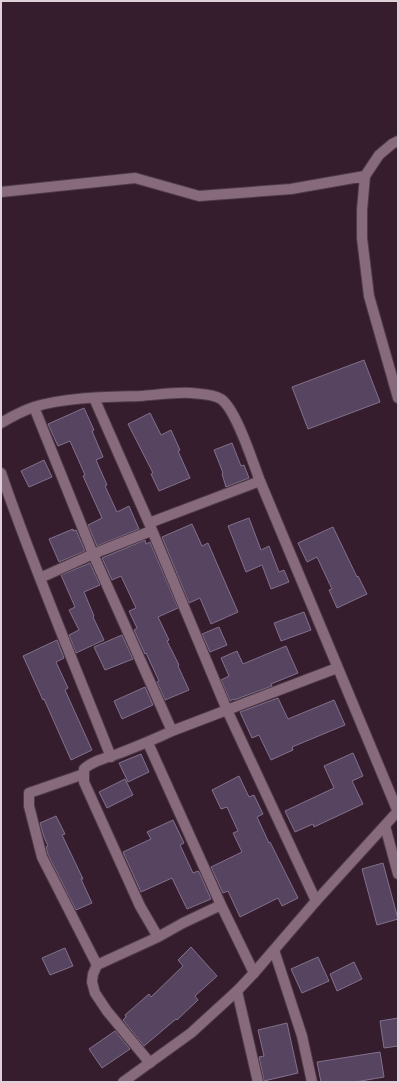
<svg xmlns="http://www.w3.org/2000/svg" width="399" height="1083" viewBox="0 0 399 1083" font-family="'Zilla Slab',serif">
<rect width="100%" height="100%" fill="#351d2d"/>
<!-- building -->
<path fill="#574461" stroke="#82718c" d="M 364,360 L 380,402 L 308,429 L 292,387 Z
M 84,408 L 94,430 L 92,431 L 103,457 L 96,460 L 107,485 L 105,486 L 117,512 L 129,506 L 139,529 L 97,546 L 88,525 L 102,518 L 83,476 L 85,475 L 70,441 L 58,446 L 48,424 Z
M 150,413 L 161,435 L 171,430 L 180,450 L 178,451 L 190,478 L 159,491 L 151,474 L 153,473 L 128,424 Z
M 232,443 L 241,466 L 244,465 L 249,478 L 226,487 L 222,474 L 223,473 L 214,450 Z
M 44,460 L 52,477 L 29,487 L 21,471 Z
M 249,518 L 261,550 L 269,546 L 279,572 L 284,570 L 289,582 L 271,589 L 262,565 L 246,572 L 228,526 Z
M 192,524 L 202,546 L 208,543 L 238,612 L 211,624 L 200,598 L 189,603 L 162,537 Z
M 333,527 L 357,577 L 358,576 L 367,594 L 337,608 L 329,590 L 332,589 L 317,557 L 307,562 L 298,543 Z
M 73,529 L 73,531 L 76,530 L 85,551 L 59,562 L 49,539 Z
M 145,540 L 146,544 L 150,542 L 178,608 L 158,617 L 169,640 L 167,641 L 179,665 L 178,666 L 189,690 L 165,700 L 157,682 L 159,681 L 146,653 L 145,654 L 134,630 L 137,628 L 129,611 L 136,608 L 121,576 L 112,580 L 102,558 Z
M 90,563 L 100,585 L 84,592 L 94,616 L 93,617 L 104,640 L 76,653 L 69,635 L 79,630 L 69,610 L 75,607 L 61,575 Z
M 304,612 L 311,630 L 281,641 L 274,623 Z
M 219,627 L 227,645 L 210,652 L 202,634 Z
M 122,635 L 133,659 L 105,670 L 94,647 Z
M 57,640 L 64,658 L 56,662 L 68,688 L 65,690 L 92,750 L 71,760 L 44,699 L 43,700 L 23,656 Z
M 286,646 L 298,673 L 271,684 L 272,686 L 234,700 L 234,699 L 230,701 L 221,680 L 229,676 L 221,658 L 237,651 L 243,664 Z
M 145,687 L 153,705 L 122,719 L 114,701 Z
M 278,698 L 288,719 L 334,700 L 345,725 L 292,747 L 293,750 L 271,760 L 259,735 L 252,738 L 240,712 Z
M 353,753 L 363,776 L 352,781 L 363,804 L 314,827 L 313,824 L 295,832 L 285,811 L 334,788 L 324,766 Z
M 141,754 L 149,772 L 128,782 L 119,763 Z
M 239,776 L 249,797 L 254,795 L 263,814 L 257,817 L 269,843 L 270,842 L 298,898 L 282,906 L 278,898 L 240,917 L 228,891 L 223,893 L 211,867 L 242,852 L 233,833 L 238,831 L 227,807 L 221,809 L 212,790 Z
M 125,779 L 133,795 L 107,808 L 99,792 Z
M 56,816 L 65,834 L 62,835 L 83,879 L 81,879 L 92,903 L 76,910 L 48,855 L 46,847 L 48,846 L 44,837 L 40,823 Z
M 173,820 L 184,843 L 180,845 L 193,873 L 198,871 L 199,872 L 211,899 L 187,909 L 172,878 L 141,892 L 123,852 L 151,839 L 147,832 Z
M 383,863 L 398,919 L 377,925 L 362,869 Z
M 191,947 L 217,976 L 195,996 L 198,1000 L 177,1020 L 176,1019 L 144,1046 L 123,1020 L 126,1017 L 125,1015 L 149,994 L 151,997 L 183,966 L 178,960 Z
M 65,948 L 73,966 L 50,975 L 42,958 Z
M 318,957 L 329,981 L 302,993 L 291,969 Z
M 354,962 L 362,979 L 337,991 L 330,974 Z
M 398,1018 L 398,1046 L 384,1048 L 380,1021 Z
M 287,1023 L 298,1073 L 264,1081 L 259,1057 L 264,1056 L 258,1030 Z
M 115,1031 L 130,1049 L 102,1068 L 89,1049 Z
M 380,1052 L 384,1077 L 355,1082 L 321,1082 L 317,1062 Z"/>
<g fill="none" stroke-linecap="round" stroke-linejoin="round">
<!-- street casing -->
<g stroke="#4f3b48" stroke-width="12">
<path id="street" d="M 398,141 L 392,144 L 379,155 L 365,176 L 362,210 L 362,238 L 369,296 L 398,398
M 1,192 L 135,178 L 199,196 L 291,189 L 365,176
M 94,398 L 149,523 L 227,710 L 316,901
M 34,407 L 93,554 L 172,731
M 1,423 C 11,417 22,411 34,407 C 65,397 107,397 140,396 C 156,395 175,392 191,393 C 201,394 213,394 221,399 C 236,409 253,463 260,481 L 398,812
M 1,473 C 34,569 74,663 111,757
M 149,523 L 260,481
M 40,578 L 93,554 L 151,531
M 148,743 L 221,905 L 254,973
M 84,774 L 29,793 L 29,806 L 42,857 L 97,965
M 385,826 L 398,874
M 221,905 L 183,923 L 158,937 L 140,906 L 84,782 L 84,769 C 93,760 108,758 120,753 C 138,746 155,739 172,731 L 337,668
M 274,950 L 302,1036 L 312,1082
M 237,991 L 258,1082
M 150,1063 L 107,1011 L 95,993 L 92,982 L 93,974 L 97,965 L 158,937"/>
</g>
<!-- secondary casing -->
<g stroke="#4f3b48" stroke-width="12">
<path id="secondary" d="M 123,1082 L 191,1033 L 237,991 L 254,973 L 316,901 L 398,811"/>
</g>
<!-- street -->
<use href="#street" stroke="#876b7d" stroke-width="10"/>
<!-- secondary -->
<use href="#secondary" stroke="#876b7d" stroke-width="10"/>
</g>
<!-- border -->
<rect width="399" height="1083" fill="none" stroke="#e0d0da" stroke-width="4"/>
</svg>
